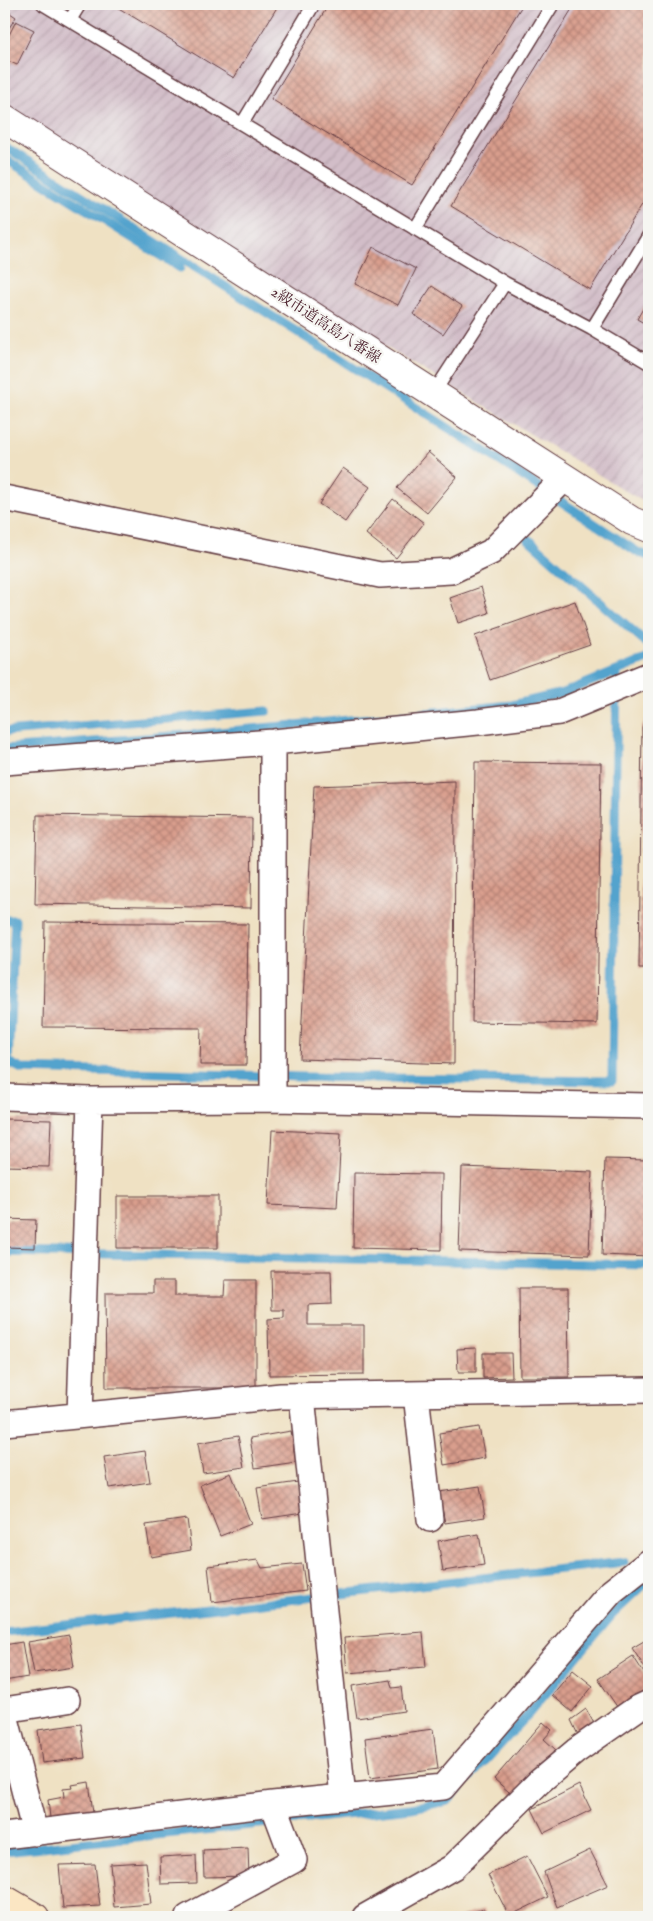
<svg xmlns="http://www.w3.org/2000/svg" width="653" height="1921" viewBox="0 0 653 1921" font-family="'IM FELL English','Noto Serif JP',serif">
<defs>
<pattern id="industrial-furrows" width="10" height="10" patternUnits="userSpaceOnUse" patternTransform="scale(1.25)"><rect width="10" height="10" fill="#d2bdc8"/><path d="M-1 1l2-2M0 10L10 0M9 11l2-2" fill="none" stroke="#b6a2ac"/></pattern>
<pattern id="building-cross-hatch" width="8" height="8" patternUnits="userSpaceOnUse" patternTransform="scale(1.25)"><rect width="8" height="8" fill="#d99e8d"/><path d="M0 0l8 8M0 8l8-8" fill="none" stroke="#b28073"/></pattern>
</defs>
<rect width="100%" height="100%" fill="#f6f6f2"/>
<filter id="ink" filterUnits="userSpaceOnUse"><feTurbulence type="fractalNoise" baseFrequency=".02" numOctaves="2"/><feDisplacementMap in="SourceGraphic" scale="10" xChannelSelector="R" yChannelSelector="G"/><feConvolveMatrix kernelMatrix="1 2 1 2 8 2 1 2 1" color-interpolation-filters="sRGB"/></filter>
<filter id="wash" filterUnits="userSpaceOnUse"><feTurbulence type="fractalNoise" baseFrequency=".0096" numOctaves="4" result="noise"/><feDisplacementMap in="SourceGraphic" scale="20" xChannelSelector="R" yChannelSelector="G"/><feGaussianBlur stdDeviation="1.12" result="paint"/><feColorMatrix in="noise" values="0 0 0 0 0 0 0 0 0 0 0 0 0 0 0 0 0 1.4 0 .05"/><feComposite in="paint" operator="in"/></filter>
<g filter="url(#wash)">
<rect width="100%" height="100%" fill="#efe1c3"/>
<!-- industrial -->
<path fill="url(#industrial-furrows)" d="M 4,4 L 649,4 L 649,505 L 4,118 Z"/>
<g fill="none" stroke-linecap="round" stroke-linejoin="round">
<!-- stream -->
<path stroke="#52a3cd" stroke-width="9" d="M 4,146 L 483,450 L 639,553 L 649,556
M 4,158 L 180,268
M 526,537 L 649,645
M 4,732 L 267,711
M 4,749 L 197,734 L 512,705 L 563,693 L 649,658
M 4,920 L 15,920 L 8,1062 L 22,1069 L 303,1077 L 612,1081 L 617,671
M 4,1252 L 649,1265
M 4,1632 L 624,1562
M 4,1851 L 411,1808 L 448,1801 L 526,1717 L 612,1615 L 649,1580"/>
</g>
<g id="blocks">
<!-- building -->
<path fill="url(#building-cross-hatch)" d="M 112,4 L 279,4 L 234,78 Z
M 329,4 L 523,4 L 412,185 L 271,99 Z
M 575,4 L 649,4 L 649,193 L 590,290 L 451,206 Z
M 4,9 L 16,17 L 4,36 Z
M 16,21 L 34,30 L 17,65 L 4,59 L 4,45 Z
M 373,247 L 416,269 L 398,305 L 355,284 Z
M 432,286 L 462,306 L 443,334 L 413,314 Z
M 649,298 L 649,326 L 637,319 Z
M 428,452 L 457,477 L 427,513 L 397,488 Z
M 343,468 L 370,487 L 345,522 L 319,504 Z
M 393,499 L 424,523 L 396,558 L 366,534 Z
M 481,587 L 489,613 L 458,623 L 450,598 Z
M 575,601 L 590,645 L 490,680 L 475,636 Z
M 649,712 L 649,968 L 639,968 L 642,727 Z
M 475,762 L 601,763 L 597,1024 L 472,1022 Z
M 455,781 L 454,1064 L 300,1059 L 314,786 Z
M 37,815 L 252,818 L 251,908 L 35,904 Z
M 45,922 L 248,924 L 246,1065 L 200,1065 L 201,1028 L 43,1027 Z
M 4,1119 L 51,1120 L 49,1167 L 4,1166 Z
M 272,1130 L 341,1133 L 337,1208 L 268,1205 Z
M 605,1159 L 649,1160 L 649,1257 L 602,1255 Z
M 462,1167 L 592,1172 L 589,1255 L 459,1251 Z
M 354,1173 L 442,1174 L 441,1250 L 353,1248 Z
M 117,1196 L 218,1196 L 218,1248 L 117,1248 Z
M 4,1219 L 36,1220 L 35,1248 L 4,1247 Z
M 271,1271 L 331,1271 L 332,1304 L 308,1305 L 308,1325 L 364,1325 L 364,1374 L 269,1375 L 268,1319 L 284,1318 L 284,1310 L 272,1310 Z
M 225,1280 L 256,1280 L 256,1388 L 106,1388 L 105,1293 L 153,1293 L 153,1281 L 175,1281 L 175,1296 L 224,1296 Z
M 519,1288 L 568,1288 L 569,1377 L 520,1377 Z
M 476,1348 L 476,1372 L 458,1372 L 457,1349 Z
M 483,1353 L 511,1353 L 512,1377 L 483,1378 Z
M 479,1427 L 485,1458 L 444,1465 L 439,1433 Z
M 291,1431 L 296,1462 L 255,1468 L 250,1438 Z
M 238,1436 L 244,1467 L 203,1473 L 198,1443 Z
M 145,1451 L 150,1482 L 109,1488 L 104,1457 Z
M 231,1473 L 251,1524 L 220,1536 L 200,1485 Z
M 298,1482 L 303,1513 L 262,1519 L 257,1488 Z
M 480,1486 L 485,1517 L 445,1523 L 439,1492 Z
M 187,1519 L 191,1550 L 151,1557 L 146,1525 Z
M 479,1534 L 484,1565 L 443,1571 L 438,1541 Z
M 258,1560 L 262,1568 L 302,1564 L 306,1591 L 212,1602 L 208,1566 Z
M 423,1632 L 426,1667 L 347,1673 L 344,1638 Z
M 69,1635 L 74,1667 L 34,1673 L 28,1642 Z
M 649,1638 L 649,1674 L 632,1648 Z
M 22,1642 L 28,1677 L 4,1681 L 4,1645 Z
M 633,1656 L 649,1681 L 649,1692 L 620,1711 L 598,1679 Z
M 573,1670 L 593,1686 L 572,1712 L 552,1695 Z
M 390,1680 L 392,1688 L 401,1687 L 404,1711 L 357,1718 L 352,1686 Z
M 586,1709 L 597,1729 L 580,1739 L 571,1720 Z
M 543,1722 L 552,1730 L 544,1739 L 556,1750 L 516,1798 L 494,1779 Z
M 81,1724 L 85,1758 L 42,1763 L 38,1730 Z
M 433,1729 L 438,1769 L 370,1778 L 365,1738 Z
M 89,1782 L 93,1813 L 50,1818 L 48,1800 L 64,1797 L 63,1789 L 73,1788 L 72,1785 Z
M 579,1785 L 591,1810 L 544,1833 L 532,1809 Z
M 248,1848 L 249,1876 L 204,1877 L 203,1850 Z
M 590,1850 L 608,1885 L 557,1907 L 544,1872 Z
M 196,1855 L 197,1883 L 161,1884 L 160,1857 Z
M 527,1856 L 548,1897 L 509,1916 L 488,1875 Z
M 146,1862 L 151,1904 L 114,1907 L 110,1864 Z
M 95,1864 L 100,1906 L 63,1908 L 59,1865 Z
M 484,1909 L 487,1917 L 459,1917 Z"/>
</g>
</g>
<g filter="url(#ink)">
<use href="#blocks" fill-opacity="0" stroke="#633c42" stroke-width="1"/>
<g fill="none" stroke-linecap="round" stroke-linejoin="round">
<!-- service casing -->
<g stroke="#633c42" stroke-width="15">
<path id="service" d="M 43,4 L 505,283 L 433,394
M 70,20 L 80,4
M 242,124 L 314,4
M 415,229 L 553,4
M 649,235 L 592,329 L 649,363
M 505,283 L 592,329"/>
</g>
<!-- minor casing -->
<g stroke="#633c42" stroke-width="28">
<path id="minor" d="M 4,498 L 380,575 L 451,571 L 491,552 L 565,478
M 4,762 L 273,742 L 478,722 L 559,712 L 649,675
M 4,1097 L 90,1100 L 273,1099 L 649,1106
M 273,1099 L 273,742
M 416,1394 L 430,1519
M 302,1396 L 343,1797
M 80,1415 L 90,1100
M 4,1423 L 281,1396 L 649,1390
M 4,1710 L 67,1700
M 4,1711 L 35,1833
M 4,1836 L 273,1804 L 443,1787 L 611,1592 L 649,1562
M 188,1917 L 294,1860 L 273,1804
M 365,1917 L 453,1867 L 539,1782 L 576,1751 L 636,1709 L 649,1703"/>
</g>
<!-- tertiary casing -->
<g stroke="#633c42" stroke-width="30">
<path id="tertiary" d="M 4,118 L 632,521 L 649,528"/>
</g>
<!-- secondary casing -->
<g stroke="#633c42" stroke-width="30">
<path id="secondary" d="M 4,1899 L 35,1917"/>
</g>
<!-- service -->
<use href="#service" stroke="#fff" stroke-width="12"/>
<!-- minor -->
<use href="#minor" stroke="#fff" stroke-width="25"/>
<!-- tertiary -->
<use href="#tertiary" stroke="#fff" stroke-width="28"/>
<!-- secondary -->
<use href="#secondary" stroke="#fbe6c3" stroke-width="28"/>
</g>
</g>
<g text-anchor="middle" dominant-baseline="central" stroke-width="4.5" stroke-linejoin="round" paint-order="stroke">
<!-- street labels -->
<g font-size="15" fill="#4a1f2b" stroke="#f6f6f2">
<text transform="translate(326 325) rotate(33)">2級市道高島八番線</text>
</g>
</g>
<!-- margin -->
<rect width="653" height="1921" fill="none" stroke="#f6f6f2" stroke-width="20"/>
</svg>
